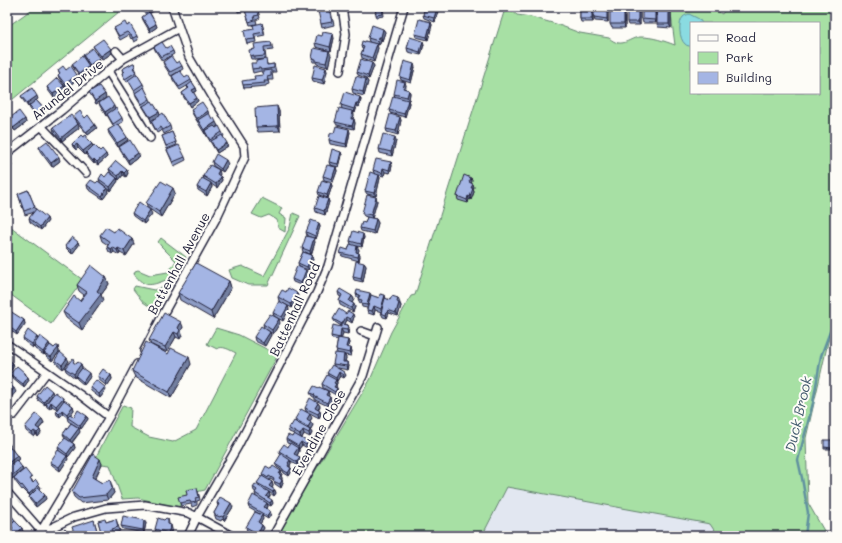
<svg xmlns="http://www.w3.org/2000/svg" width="842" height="543" viewBox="0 0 842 543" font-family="Mali,sans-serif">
<rect width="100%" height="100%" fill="#fdfcf7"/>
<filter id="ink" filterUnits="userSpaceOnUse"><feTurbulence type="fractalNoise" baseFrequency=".025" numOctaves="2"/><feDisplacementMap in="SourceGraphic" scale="8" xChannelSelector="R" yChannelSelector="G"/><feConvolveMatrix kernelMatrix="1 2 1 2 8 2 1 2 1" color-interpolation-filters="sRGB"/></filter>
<g filter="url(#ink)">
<!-- built -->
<path fill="#e2e7f1" d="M 507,487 L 710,524 L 718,536 L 482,536 Z"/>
<!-- green -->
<path fill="#a7e0a4" stroke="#648170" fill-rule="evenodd" d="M 35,7 L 125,7 L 7,104 L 7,27 Z
M 670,7 L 710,7 L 722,14 L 727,7 L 835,7 L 835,323 L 831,329 L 806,438 L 808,503 L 827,536 L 718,536 L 710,524 L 507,487 L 482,536 L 276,536 L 370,380 L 391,332 L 411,296 L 415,295 L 504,12 L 510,11 L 512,11 L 517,15 L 531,17 L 556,24 L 580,33 L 609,38 C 623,50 629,37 641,37 C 653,37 664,41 675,45 ZM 691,23 L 819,23 L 819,93 L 691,93 Z
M 262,198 L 282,208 L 279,214 L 286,218 L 285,232 L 278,228 L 277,220 L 269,215 L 261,218 L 252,214 Z
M 293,213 L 300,216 L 268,285 L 248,285 L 232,278 L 229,270 L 242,266 L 264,276 L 287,233 L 290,227 Z
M 7,224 L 83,280 L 51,324 L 7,292 Z
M 161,238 L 186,257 L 172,282 L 166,280 C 150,286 145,288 134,274 L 135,271 L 138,270 L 150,275 L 168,272 L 176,261 L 161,246 L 158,242 Z
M 170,285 L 155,310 L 143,302 L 133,289 L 135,286 L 154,290 Z
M 216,328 L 239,335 L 278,355 L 205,490 L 187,494 L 188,498 L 180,500 L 180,508 L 138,498 L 122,499 L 110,465 L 102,464 L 95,459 L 111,427 L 123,405 L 131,408 L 130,427 L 149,437 L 173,442 L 196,430 L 236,353 C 230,350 222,345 217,349 L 207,344 Z"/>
<!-- water -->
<path fill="#8adbe1" stroke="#60919f" d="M 689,14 L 699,19 L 702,23 L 691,23 L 691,46 C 689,46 687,46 685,44 C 679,39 678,22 683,17 C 685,15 687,15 689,14 Z"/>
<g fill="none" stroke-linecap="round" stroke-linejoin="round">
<!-- stream -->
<path stroke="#60919f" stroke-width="2.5" d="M 805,536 L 808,513 L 802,478 L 798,460 L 813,403 L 821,356 L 831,329 L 835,323"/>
<!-- minor casing -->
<g stroke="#22223b" stroke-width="10">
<path id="minor" d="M 116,51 L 123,59
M 108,71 L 150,138
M 340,71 L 346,34 L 342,7
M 41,126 L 86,173
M 7,153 L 62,110 L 108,71 L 123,59 L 179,28
M 361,331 L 375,336
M 7,344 L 79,394 L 109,417
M 144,351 L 161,318 L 218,215 L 245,157 L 244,146 L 212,96 L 189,57 L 172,7
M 14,415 L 47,372
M 7,492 L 41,531
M 44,526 L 48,528 L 51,528 L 74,517 L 106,508 L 145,505 L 189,513 L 197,517 L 232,536
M 38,536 L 109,417 L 137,364
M 188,536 L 197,517 L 238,446 L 317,292 L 328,266 L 404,7
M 273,536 L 363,376 L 378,327"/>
</g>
<!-- minor -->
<use href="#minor" stroke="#fdfcf7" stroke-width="7"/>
</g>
<!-- wall -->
<path fill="#8d9cc4" stroke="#22223b" d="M 141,7 L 152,7 L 154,11 L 150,13 L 157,27 L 150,32 L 143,20 L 142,17 L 146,15 Z
M 237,7 L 257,7 L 260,18 L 256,20 L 257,24 L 250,25 L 245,10 L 238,12 Z
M 317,7 L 329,7 L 318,10 Z
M 538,7 L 553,7 L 552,11 Z
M 580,7 L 593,7 L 593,22 L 581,22 L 580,19 Z
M 599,7 L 607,7 L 608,9 L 608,22 L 595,21 L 594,17 Z
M 656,7 L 657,10 L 656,23 L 643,23 L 642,19 L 647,9 Z
M 383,8 L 384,16 L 377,17 L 376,15 Z
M 663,8 L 664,9 L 669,9 L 671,13 L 671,28 L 658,27 L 657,24 Z
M 638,10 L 640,13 L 640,25 L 628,25 L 627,22 Z
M 426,11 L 438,11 L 435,22 L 424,18 L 423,15 Z
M 619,11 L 619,12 L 624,12 L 625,15 L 625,28 L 612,28 L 610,24 Z
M 331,12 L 334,25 L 322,28 L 321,24 Z
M 431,22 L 432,25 L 428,40 L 416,37 L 415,34 Z
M 262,23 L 265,35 L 255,37 L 256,42 L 247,44 L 246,40 L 254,29 Z
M 127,26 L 137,36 L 138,40 L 134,42 L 132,38 L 131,39 L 129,35 L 120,40 L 114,28 Z
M 383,29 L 385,32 L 382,41 L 381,40 L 379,45 L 369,42 L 368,38 Z
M 334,38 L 331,51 L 316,47 L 315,43 Z
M 271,42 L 273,50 L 265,51 L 266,59 L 255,60 L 255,59 L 251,59 L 250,56 L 255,49 Z
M 424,44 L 421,55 L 408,52 L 407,48 Z
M 93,46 L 111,49 L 112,53 L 102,60 L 95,50 Z
M 361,46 L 378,48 L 374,62 L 362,58 L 361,54 L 363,49 L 362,49 Z
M 154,47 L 166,48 L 173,51 L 174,54 L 162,61 L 155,50 Z
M 83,55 L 100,61 L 91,68 L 84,58 Z
M 331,55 L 328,67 L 317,64 L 316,62 L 313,62 L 312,58 Z
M 163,62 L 176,63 L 182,66 L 183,69 L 171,76 L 164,65 Z
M 134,63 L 136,70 L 135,71 L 137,75 L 143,84 L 145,88 L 144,88 L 151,101 L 159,112 L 160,115 L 170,126 L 171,130 L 164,134 L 162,130 L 157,133 L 152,124 L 151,120 L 136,96 L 135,92 L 129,81 L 127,82 L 123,76 L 122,73 L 123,73 L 122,69 Z
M 267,63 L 267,65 L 274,64 L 276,72 L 272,72 L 273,80 L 268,80 L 269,84 L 266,85 L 266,86 L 244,88 L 243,85 L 263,75 L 261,71 L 253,73 L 252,69 Z
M 372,63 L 374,66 L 369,79 L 358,75 L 357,72 Z
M 72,64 L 91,70 L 81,77 L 73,67 Z
M 415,67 L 411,83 L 401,80 L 400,77 Z
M 58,70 L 77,75 L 79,78 L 66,88 L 59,78 L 58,75 L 60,74 Z
M 327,71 L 324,84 L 313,81 L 312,78 Z
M 172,76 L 185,77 L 191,80 L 192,82 L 196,88 L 197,91 L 194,93 L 198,101 L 190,107 L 183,96 L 182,93 L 188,89 L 187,86 L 180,90 L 173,80 Z
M 366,79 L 368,82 L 364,96 L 353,93 L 352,89 Z
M 406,85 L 405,89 L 409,90 L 410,93 L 409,100 L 408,100 L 409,103 L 405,117 L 390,113 L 389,110 L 395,97 L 394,94 Z
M 47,87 L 65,89 L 54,98 L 48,90 Z
M 89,92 L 105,94 L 106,98 L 96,104 L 91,95 Z
M 21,96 L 38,99 L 36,100 L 44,109 L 45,113 L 38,118 L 30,109 L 29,106 L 28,107 L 23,100 Z
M 360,97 L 361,100 L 359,107 L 357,106 L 355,113 L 353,112 L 354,115 L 353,119 L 355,123 L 354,129 L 337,125 L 335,122 L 342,109 L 341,105 Z
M 99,103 L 115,109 L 122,118 L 123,122 L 119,124 L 128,140 L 118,147 L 109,134 L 108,130 L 114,127 L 107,115 L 106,116 L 100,106 Z
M 191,109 L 209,115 L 212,119 L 218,126 L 215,127 L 216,128 L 222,132 L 224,136 L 223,137 L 228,146 L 217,153 L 205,133 L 205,134 L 192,113 Z
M 279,111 L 280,131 L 258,132 L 256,127 Z
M 74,116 L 85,118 L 97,128 L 88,135 L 75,120 Z
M 7,117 L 11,117 L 25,119 L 26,123 L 15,131 L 7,122 Z
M 401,120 L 398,135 L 387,132 L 386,129 Z
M 53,128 L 79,128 L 62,141 L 54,132 Z
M 172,132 L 177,145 L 167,149 L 162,136 Z
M 350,132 L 347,147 L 330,144 L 329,140 L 334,133 Z
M 83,137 L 88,140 L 93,146 L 100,151 L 106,154 L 107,157 L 98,165 L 95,163 L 94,164 L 87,156 L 86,154 L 85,155 L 78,148 L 76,150 L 73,147 L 72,144 Z
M 396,141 L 392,156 L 380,153 L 379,149 Z
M 39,147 L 60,161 L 52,167 L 40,151 Z
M 119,147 L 140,156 L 129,164 L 120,150 Z
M 167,150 L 185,157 L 186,160 L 174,166 Z
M 341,152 L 342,155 L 339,167 L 330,165 L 329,162 Z
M 7,159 L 11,162 L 12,166 L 9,168 L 11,172 L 7,174 Z
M 212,162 L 228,164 L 223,172 L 213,166 Z
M 391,162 L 392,166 L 390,173 L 385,172 L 384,176 L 379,175 L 380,178 L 376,196 L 367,194 L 365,191 L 374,173 L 373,170 Z
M 336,167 L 337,171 L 333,182 L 324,180 L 323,176 Z
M 109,169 L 128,173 L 126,177 L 123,175 L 119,180 L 110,172 Z
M 220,174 L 219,176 L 221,177 L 222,180 L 217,188 L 211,184 L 212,187 L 207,196 L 198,190 L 197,187 L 204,179 L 203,176 Z
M 105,177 L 118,181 L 111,191 L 100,182 L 99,179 Z
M 471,178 L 472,181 L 471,183 L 474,187 L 473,189 L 474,192 L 471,200 L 469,199 L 468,203 L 458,200 L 457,196 Z
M 331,183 L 332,186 L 328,198 L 319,195 L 318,192 Z
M 87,185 L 107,188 L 109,191 L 103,199 L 88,189 Z
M 28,190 L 36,210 L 48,221 L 41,230 L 30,222 L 29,218 L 35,212 L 25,215 L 18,194 Z
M 175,193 L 161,217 L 148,208 L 146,203 Z
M 376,197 L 377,201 L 372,218 L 376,219 L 378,223 L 375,234 L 361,231 L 360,228 L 365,223 L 367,217 L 364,216 L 362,213 Z
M 328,199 L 329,202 L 325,215 L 316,212 L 315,208 Z
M 132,213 L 152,214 L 144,224 L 133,216 Z
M 319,223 L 320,227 L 316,239 L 307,236 L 306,232 Z
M 114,232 L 132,239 L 134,244 L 126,256 L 120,253 L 119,255 L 114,252 L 112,254 L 109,252 L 107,247 L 108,245 L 102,241 L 100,235 Z
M 364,237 L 362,247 L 357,246 L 359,250 L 358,252 L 360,256 L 359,261 L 342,256 L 340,253 L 348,250 L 351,244 L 350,241 Z
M 78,242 L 79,245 L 72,254 L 67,249 L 65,246 Z
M 315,242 L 311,255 L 305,252 L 312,255 L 313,259 L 309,270 L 299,267 L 298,263 L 303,252 L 302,248 Z
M 364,263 L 366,266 L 363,282 L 354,280 L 353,277 Z
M 308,273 L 303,286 L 293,282 L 292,279 Z
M 106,277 L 109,284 L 101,295 L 103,300 L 82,330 L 66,318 L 63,312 L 80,301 L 84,295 L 79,291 L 77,285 Z
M 229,281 L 231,288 L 213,319 L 180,300 L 178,293 Z
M 286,292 L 298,296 L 292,308 L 279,301 L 278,297 Z
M 338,292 L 352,296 L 354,299 L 352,303 L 355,307 L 353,312 L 340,305 L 339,301 L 341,297 L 339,296 Z
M 356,294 L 371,296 L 390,300 L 398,298 L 401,306 L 398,316 L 389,313 L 387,318 L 383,317 L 381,313 L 382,312 L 375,310 L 374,315 L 368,313 L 367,310 L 367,308 L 362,307 L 361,303 L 360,303 L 358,299 L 359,298 L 357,297 Z
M 7,307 L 9,312 L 24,320 L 25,324 L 17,335 L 7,328 Z
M 289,309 L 283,321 L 274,316 L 273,313 Z
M 346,314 L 354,317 L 352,323 L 347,320 L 345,324 L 348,325 L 349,328 L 348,334 L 343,333 L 341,339 L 348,340 L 349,343 L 348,347 L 352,351 L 351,356 L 345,355 L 346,358 L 345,362 L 347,362 L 349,366 L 348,370 L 338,368 L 346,375 L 344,378 L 340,376 L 337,381 L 337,383 L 336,386 L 338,392 L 336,395 L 323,388 L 322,384 L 328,375 L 327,373 L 334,366 L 333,364 L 337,353 L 336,350 L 338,340 L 332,339 L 331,336 L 341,327 L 341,326 L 335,322 L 333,319 Z
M 280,323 L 273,334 L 264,328 L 263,324 Z
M 183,327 L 181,331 L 182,335 L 180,339 L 176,337 L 167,352 L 152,345 L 168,354 L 191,364 L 171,398 L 135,377 L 132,371 L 151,345 L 149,340 Z
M 270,332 L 271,335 L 265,346 L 255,341 L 254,337 Z
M 37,337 L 38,339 L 50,345 L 54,348 L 59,350 L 59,352 L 52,361 L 46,356 L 45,354 L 44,355 L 35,349 L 34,346 L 33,348 L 24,341 L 23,338 Z
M 55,360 L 69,361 L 63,369 L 56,363 Z
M 75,363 L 81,364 L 82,368 L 90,377 L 84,385 L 77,379 L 76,376 L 75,378 L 66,371 L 65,368 Z
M 25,373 L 29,380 L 24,387 L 12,377 L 10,374 Z
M 111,375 L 112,379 L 107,386 L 99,380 L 98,376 Z
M 90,387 L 106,390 L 100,398 L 91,391 Z
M 319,388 L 328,391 L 329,395 L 328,396 L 332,401 L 328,406 L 315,400 L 315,398 L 312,396 L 310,393 Z
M 53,394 L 73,406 L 74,410 L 70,414 L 74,417 L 87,416 L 88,419 L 81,429 L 71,423 L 80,432 L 72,443 L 74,444 L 75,448 L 68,457 L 59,451 L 58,447 L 65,438 L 63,434 L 71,423 L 68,421 L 67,417 L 63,414 L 60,417 L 57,415 L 56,411 L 57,409 L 52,406 L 50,409 L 47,407 L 46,404 L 45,405 L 38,400 L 37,396 Z
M 318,403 L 320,406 L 318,410 L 321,414 L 319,418 L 306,411 L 305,408 Z
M 312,418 L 310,421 L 313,425 L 310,430 L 312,433 L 310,437 L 304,434 L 302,438 L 309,445 L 307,448 L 302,445 L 299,449 L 299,451 L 297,456 L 300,457 L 301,461 L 298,466 L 291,461 L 291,463 L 290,466 L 292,471 L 289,476 L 284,473 L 283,471 L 277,467 L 275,464 L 281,455 L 279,451 L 288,447 L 290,444 L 287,443 L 286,439 L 292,437 L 294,434 L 289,432 L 288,428 L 291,426 L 296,421 L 295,419 Z
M 42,419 L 44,423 L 39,429 L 40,430 L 41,433 L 38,437 L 36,434 L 34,437 L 26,431 L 25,427 Z
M 832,440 L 832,449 L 824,449 L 824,447 Z
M 7,441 L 11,448 L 17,456 L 19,459 L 17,460 L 23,470 L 12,479 L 7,473 Z
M 68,459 L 60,471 L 52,465 L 50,462 Z
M 102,464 L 95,479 L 102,483 L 111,485 L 114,493 L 108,500 L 81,503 L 74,497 L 72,492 Z
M 271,469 L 281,471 L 282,474 L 281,476 L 282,478 L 282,480 L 283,483 L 281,488 L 275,484 L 274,481 L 270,479 L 269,481 L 272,482 L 273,486 L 272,488 L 276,493 L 274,496 L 269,492 L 270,496 L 268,498 L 273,503 L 271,506 L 267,504 L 268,506 L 267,509 L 271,514 L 268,519 L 249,508 L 248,505 L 256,497 L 255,493 L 256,492 L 254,491 L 253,487 L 259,486 L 257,483 L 263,477 L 262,474 Z
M 14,478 L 33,481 L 32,482 L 33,483 L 39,485 L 41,488 L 39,489 L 46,499 L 36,507 L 30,500 L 29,497 L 30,496 L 23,489 L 22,490 L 15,481 Z
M 198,491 L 200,500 L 197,501 L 197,505 L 192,507 L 191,504 L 181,506 L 180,503 L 187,495 Z
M 217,503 L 233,507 L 224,521 L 222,519 L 221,521 L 216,519 L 214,513 L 218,506 Z
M 7,511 L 15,520 L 16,522 L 22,528 L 23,532 L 19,536 L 10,536 L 9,532 L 12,529 L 11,528 L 9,530 L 7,528 Z
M 116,519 L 120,531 L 114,533 L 115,536 L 105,536 L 105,535 L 102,535 L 98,521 L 106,522 Z
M 168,519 L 169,523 L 169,525 L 172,529 L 170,536 L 168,536 L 156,532 L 155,529 L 164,520 Z
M 263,519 L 260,524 L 262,525 L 264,528 L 259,536 L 257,536 L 247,531 L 246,527 Z
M 94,520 L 98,534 L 92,536 L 75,536 Z
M 146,523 L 144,533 L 123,529 L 121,526 Z"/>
<!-- shaded-wall -->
<path fill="#737fa0" stroke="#22223b" d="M 592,7 L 593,7 L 593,22 L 592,19 Z
M 606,7 L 607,7 L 608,9 L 608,22 L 607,19 Z
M 656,7 L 657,10 L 656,23 L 655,20 Z
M 437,8 L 438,11 L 435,22 L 434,18 Z
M 669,9 L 671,13 L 671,28 L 669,24 Z
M 638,10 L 640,13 L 640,25 L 638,22 Z
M 624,12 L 625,15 L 625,28 L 624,24 Z
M 431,22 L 432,25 L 428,40 L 427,37 Z
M 156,24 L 157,27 L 150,32 L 149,28 Z
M 383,29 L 385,32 L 382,41 L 381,37 Z
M 333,34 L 334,38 L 331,51 L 330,47 Z
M 379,37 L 381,40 L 379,45 L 378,41 Z
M 423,41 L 424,44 L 421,55 L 420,52 Z
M 377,44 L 378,48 L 374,62 L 372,58 Z
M 111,49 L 112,53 L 102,60 L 101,56 Z
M 329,51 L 331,55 L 328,67 L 326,63 Z
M 99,58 L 100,61 L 91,68 L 90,65 Z
M 372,63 L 374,66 L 369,79 L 368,76 Z
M 414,64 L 415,67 L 411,83 L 410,80 Z
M 89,66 L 91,70 L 81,77 L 79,74 Z
M 326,68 L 327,71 L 324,84 L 322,80 Z
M 77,75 L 79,78 L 66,88 L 65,84 Z
M 366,79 L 368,82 L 364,96 L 363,92 Z
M 405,82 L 406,85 L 405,92 L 403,88 Z
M 64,86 L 65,89 L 54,98 L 53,94 Z
M 196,88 L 197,91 L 193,93 L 192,90 Z
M 409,90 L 410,93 L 409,100 L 407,97 Z
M 105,94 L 106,98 L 96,104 L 95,101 Z
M 37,96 L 38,99 L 28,107 L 27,103 Z
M 360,97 L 361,100 L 359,107 L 358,103 Z
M 197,98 L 198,101 L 190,107 L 189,103 Z
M 408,100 L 409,103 L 405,117 L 404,114 Z
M 356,103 L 357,106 L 355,113 L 354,109 Z
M 114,106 L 115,110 L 106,116 L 105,112 Z
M 277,106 L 279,111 L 280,131 L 278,126 Z
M 44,109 L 45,113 L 38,118 L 37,115 Z
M 208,111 L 209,115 L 198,122 L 196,119 Z
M 352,111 L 354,115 L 352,122 L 351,119 Z
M 159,112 L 160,115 L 151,121 L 150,117 Z
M 400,117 L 401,120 L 398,135 L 396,131 Z
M 25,119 L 26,123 L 15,131 L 13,128 Z
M 354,119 L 355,123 L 354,129 L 352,126 Z
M 216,122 L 218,126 L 205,134 L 204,130 Z
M 78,124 L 79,128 L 62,141 L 61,138 Z
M 95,125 L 97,128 L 88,135 L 86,132 Z
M 349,129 L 350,132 L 347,147 L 346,144 Z
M 11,130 L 12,133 L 7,137 L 7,133 Z
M 127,137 L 128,140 L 118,147 L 117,143 Z
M 395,137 L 396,141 L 392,156 L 391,152 Z
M 227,143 L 228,146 L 217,153 L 216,150 Z
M 77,144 L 78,148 L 76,150 L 74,146 Z
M 92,144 L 93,147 L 85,155 L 83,151 Z
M 341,152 L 342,155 L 339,167 L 338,164 Z
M 138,153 L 140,156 L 129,164 L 128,160 Z
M 106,154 L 107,157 L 98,165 L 97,162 Z
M 59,157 L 60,161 L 52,167 L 51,163 Z
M 94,159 L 95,163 L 94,164 L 93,161 Z
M 226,160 L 228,164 L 223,172 L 221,169 Z
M 391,162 L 392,166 L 390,173 L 389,170 Z
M 336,167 L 337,171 L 333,182 L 332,179 Z
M 383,168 L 385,172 L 384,176 L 382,173 Z
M 127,170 L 128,173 L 126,177 L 124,173 Z
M 219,170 L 220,174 L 218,178 L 217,174 Z
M 122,171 L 123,175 L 119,180 L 118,176 Z
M 379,175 L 380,178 L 376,196 L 374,193 Z
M 221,177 L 222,180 L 217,188 L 216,184 Z
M 117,178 L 118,181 L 111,191 L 110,187 Z
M 471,178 L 472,181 L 470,186 L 469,182 Z
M 211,183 L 212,187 L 207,196 L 206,192 Z
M 331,183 L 332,186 L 328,198 L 327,195 Z
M 473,184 L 474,187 L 473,189 L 474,192 L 471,200 L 470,197 L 471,188 Z
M 107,188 L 109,191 L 103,199 L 102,196 Z
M 173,188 L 175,193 L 161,217 L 159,212 Z
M 468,196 L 469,199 L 468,203 L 467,200 Z
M 376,197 L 377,201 L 372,219 L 371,215 Z
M 328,199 L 329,202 L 325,215 L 324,211 Z
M 150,210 L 152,214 L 144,224 L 143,221 Z
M 47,218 L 48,221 L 41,230 L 40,227 Z
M 376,219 L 378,223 L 375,234 L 373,231 Z
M 319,223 L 320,227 L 316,239 L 315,236 Z
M 363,234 L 364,237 L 362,247 L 361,244 Z
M 314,238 L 315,242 L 311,255 L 310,251 Z
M 132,239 L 134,244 L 126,256 L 124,251 Z
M 78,242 L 79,245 L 72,254 L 71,250 Z
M 357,246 L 359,250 L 357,255 L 356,252 Z
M 112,247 L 114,252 L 112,254 L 111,249 Z
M 118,248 L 120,253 L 119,255 L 117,250 Z
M 359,253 L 360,256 L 359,261 L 358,257 Z
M 312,255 L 313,259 L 309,270 L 307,267 Z
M 364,263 L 366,266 L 363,282 L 361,279 Z
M 306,270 L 308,273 L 303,286 L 301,283 Z
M 106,277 L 109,284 L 101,295 L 103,300 L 82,330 L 79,323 L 97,291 Z
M 229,281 L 231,288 L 213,319 L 211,312 Z
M 297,293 L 298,296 L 292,308 L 291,304 Z
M 370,293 L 372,297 L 369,309 L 367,305 Z
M 385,295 L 386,299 L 382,312 L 381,309 Z
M 352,296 L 354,299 L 351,305 L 349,301 Z
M 399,303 L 401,306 L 398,316 L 396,313 Z
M 354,304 L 355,307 L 353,312 L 351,308 Z
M 288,306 L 289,309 L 283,321 L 282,317 Z
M 374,306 L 375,310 L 374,315 L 372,311 Z
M 8,307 L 9,313 L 7,316 L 7,308 Z
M 388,310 L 389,313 L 387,318 L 386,315 Z
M 353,314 L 354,317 L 352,323 L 350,319 Z
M 346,317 L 347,320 L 343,327 L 342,324 Z
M 279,319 L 280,323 L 273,334 L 272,330 Z
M 24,320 L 25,324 L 17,335 L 16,332 Z
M 181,322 L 183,327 L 181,331 L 182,335 L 180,339 L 178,334 L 178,328 Z
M 348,325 L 349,328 L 348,334 L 347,330 Z
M 341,329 L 343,333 L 341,341 L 340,338 Z
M 174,332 L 176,337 L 167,352 L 165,347 Z
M 270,332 L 271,335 L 265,346 L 263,343 Z
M 37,337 L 38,340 L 33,348 L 32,344 Z
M 348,340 L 349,343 L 347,350 L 346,347 Z
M 49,343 L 50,346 L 44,353 L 45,354 L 44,355 L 43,352 Z
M 58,346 L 59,352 L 52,361 L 51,357 Z
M 351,348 L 352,351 L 351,356 L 350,353 Z
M 344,354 L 346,358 L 344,365 L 343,362 Z
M 189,357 L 191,364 L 171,398 L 169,392 Z
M 67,358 L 69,361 L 63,369 L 62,365 Z
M 347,362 L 349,366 L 348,370 L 347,366 Z
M 13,363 L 14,366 L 7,376 L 7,370 Z
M 81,364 L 82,368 L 75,378 L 74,374 Z
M 339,372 L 340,376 L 337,381 L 336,378 Z
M 344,372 L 346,375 L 344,378 L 343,375 Z
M 89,373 L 90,377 L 84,385 L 83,382 Z
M 111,375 L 112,379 L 107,386 L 106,382 Z
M 28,377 L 29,380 L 24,387 L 23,384 Z
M 336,380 L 337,383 L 336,386 L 337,388 L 334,387 L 334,383 Z
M 105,387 L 106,390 L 100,398 L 99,394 Z
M 14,388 L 16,392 L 7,402 L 7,397 Z
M 337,388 L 338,392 L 336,395 L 335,392 Z
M 52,391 L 53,394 L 45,405 L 44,402 Z
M 328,391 L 329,395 L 327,398 L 326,395 Z
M 330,397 L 332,401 L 328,406 L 327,403 Z
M 63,398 L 64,401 L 58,410 L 56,406 Z
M 51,402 L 52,406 L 50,409 L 49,406 Z
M 318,403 L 320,406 L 317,412 L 315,408 Z
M 73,406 L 74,410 L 68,418 L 67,414 Z
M 62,410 L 63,414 L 60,417 L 59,414 Z
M 320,411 L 321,414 L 319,418 L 318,414 Z
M 310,414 L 312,418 L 308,423 L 307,419 Z
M 87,416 L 88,419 L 81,429 L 80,426 Z
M 42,419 L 44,423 L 38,430 L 36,427 Z
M 311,422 L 313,425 L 310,431 L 308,427 Z
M 79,428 L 80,432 L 71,443 L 70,440 Z
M 40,430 L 41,433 L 38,437 L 37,433 Z
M 303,430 L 304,434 L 301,439 L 300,435 Z
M 310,430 L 312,433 L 310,437 L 309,433 Z
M 34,431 L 36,434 L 34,437 L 32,433 Z
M 301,442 L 302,445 L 299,449 L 298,446 Z
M 308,442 L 309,445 L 307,448 L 306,445 Z
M 74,444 L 75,448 L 68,457 L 67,454 Z
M 10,445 L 11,448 L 7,452 L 7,447 Z
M 298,448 L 299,451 L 296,458 L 294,454 Z
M 17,456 L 19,459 L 7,468 L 7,464 Z
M 67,456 L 68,459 L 60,471 L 59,467 Z
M 300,457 L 301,461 L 298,466 L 297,462 Z
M 100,459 L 102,464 L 93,482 L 92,477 Z
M 290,460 L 291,463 L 290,466 L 290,468 L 288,466 L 288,463 Z
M 22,467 L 23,470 L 12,479 L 11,476 Z
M 291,468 L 292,471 L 289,476 L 288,473 Z
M 281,471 L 282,474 L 281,476 L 282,478 L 281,482 L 279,478 L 279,474 Z
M 110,480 L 114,493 L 108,500 L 106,495 Z
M 282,480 L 283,483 L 281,488 L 280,484 Z
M 272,482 L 273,486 L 271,490 L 269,486 Z
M 39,485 L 41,488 L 30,497 L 29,494 Z
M 275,490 L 276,493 L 274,496 L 273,492 Z
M 269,492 L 270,496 L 267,500 L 266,496 Z
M 45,495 L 46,499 L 36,507 L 35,504 Z
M 272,500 L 273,503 L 271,506 L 270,503 Z
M 231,503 L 233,507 L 224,521 L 223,517 Z
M 267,503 L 268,506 L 265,511 L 264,507 Z
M 270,511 L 271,514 L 268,519 L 267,516 Z
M 262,515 L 263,519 L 259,526 L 258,522 Z
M 15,520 L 16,523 L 10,525 L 11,528 L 9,530 L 7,526 Z
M 144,520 L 146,523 L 144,533 L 143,530 Z
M 171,525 L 172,529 L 169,536 L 168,533 Z
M 262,525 L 264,528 L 259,536 L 258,536 L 258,534 Z
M 22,528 L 23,532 L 19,536 L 15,536 Z"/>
<!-- building -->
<path fill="#a4b5e4" stroke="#22223b" d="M 142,7 L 152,7 L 145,12 Z
M 244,7 L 257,7 L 259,15 L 254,16 L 255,20 L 249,22 Z
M 375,7 L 382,7 L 383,14 L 376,15 Z
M 427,7 L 434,7 L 437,8 L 434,18 L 423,15 L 424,10 L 426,11 Z
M 580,7 L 592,7 L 592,19 L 580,19 Z
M 599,7 L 607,7 L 607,19 L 594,17 L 594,8 L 599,8 Z
M 647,7 L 655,7 L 655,20 L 642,19 L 642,8 L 647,9 Z
M 657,7 L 663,8 L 663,9 L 669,9 L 669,24 L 657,24 Z
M 329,8 L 332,22 L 321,24 L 318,11 Z
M 610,8 L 618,8 L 618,12 L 624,12 L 624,24 L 610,24 Z
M 627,10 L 638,10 L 638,22 L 627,22 Z
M 149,12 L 156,24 L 149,28 L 142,17 Z
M 419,19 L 431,22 L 427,37 L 415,34 Z
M 125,22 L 127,26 L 130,24 L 137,36 L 133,38 L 131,35 L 130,35 L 127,32 L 119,36 L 114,28 Z
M 262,23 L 264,32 L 254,34 L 255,39 L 246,40 L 244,31 L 254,29 L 253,25 Z
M 372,25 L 383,29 L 381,37 L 379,37 L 378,41 L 368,38 Z
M 323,32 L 333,34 L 330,47 L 315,43 L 317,35 L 322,36 Z
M 410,37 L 423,41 L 420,52 L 407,48 Z
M 103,39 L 111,49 L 101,56 L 93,46 Z
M 362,41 L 365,42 L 365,41 L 377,44 L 372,58 L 361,54 L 364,47 L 361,46 Z
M 162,42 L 166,48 L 170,46 L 173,51 L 161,57 L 154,47 Z
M 271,42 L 272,46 L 264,47 L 265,56 L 254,57 L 254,55 L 250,56 L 249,50 L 255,49 L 254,44 Z
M 92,48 L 99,58 L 90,65 L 83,55 Z
M 314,48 L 329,51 L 326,63 L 316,61 L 316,59 L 312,58 Z
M 82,56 L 89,66 L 79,74 L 72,64 Z
M 171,56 L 176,63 L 179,61 L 182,66 L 170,72 L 163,62 Z
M 266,59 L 267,65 L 274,64 L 274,68 L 261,70 L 260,68 L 252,69 L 251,63 L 256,63 L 256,61 Z
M 361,59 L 372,63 L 368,76 L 357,72 Z
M 404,61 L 414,64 L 410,80 L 400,77 Z
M 133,63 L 134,63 L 135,66 L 133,68 L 136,72 L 125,79 L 122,73 L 124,72 L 122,69 Z
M 315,65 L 326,68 L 322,80 L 312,78 Z
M 63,66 L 66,70 L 71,66 L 77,75 L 65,84 L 58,75 L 60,73 L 58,70 Z
M 271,70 L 271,76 L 267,77 L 268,81 L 264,81 L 265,83 L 243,85 L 242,81 L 255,79 L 254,76 L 263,75 L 263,71 Z
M 180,71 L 185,77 L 188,75 L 191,80 L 179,87 L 172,76 Z
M 137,74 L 143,84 L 134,90 L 128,80 Z
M 356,76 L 366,79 L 363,92 L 352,89 Z
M 57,78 L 64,86 L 53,94 L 47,87 Z
M 397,80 L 405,82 L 403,88 L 409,90 L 407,97 L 394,94 Z
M 192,82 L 196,88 L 192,90 L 197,98 L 189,103 L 182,93 L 189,88 L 187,86 Z
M 99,86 L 105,94 L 95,101 L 89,92 Z
M 144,87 L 150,99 L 142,104 L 135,93 Z
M 32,88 L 37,96 L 27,103 L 21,96 Z
M 345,92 L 360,97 L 358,103 L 356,103 L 354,109 L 341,105 Z
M 393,96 L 408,100 L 404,114 L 389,110 Z
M 108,97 L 114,106 L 105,112 L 99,103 Z
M 36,100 L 44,109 L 37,115 L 29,106 Z
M 152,101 L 159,112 L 150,117 L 143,106 Z
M 202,102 L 208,111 L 196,119 L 191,109 Z
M 277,106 L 278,126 L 256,127 L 255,108 Z
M 116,108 L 122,118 L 113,124 L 107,114 Z
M 339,108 L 352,111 L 351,119 L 354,119 L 352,126 L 335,122 Z
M 19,111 L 25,119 L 13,128 L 7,120 L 7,117 L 8,115 L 11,117 Z
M 80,111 L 85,118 L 88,115 L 95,125 L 86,132 L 74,116 Z
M 163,113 L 170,126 L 163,130 L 161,127 L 156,130 L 151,121 Z
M 209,113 L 212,119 L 214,118 L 216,122 L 204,130 L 198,120 Z
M 390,114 L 400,117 L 396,131 L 386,129 Z
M 71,115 L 78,124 L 61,138 L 53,128 Z
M 118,124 L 127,137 L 117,143 L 108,130 Z
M 7,125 L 11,130 L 7,133 Z
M 214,126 L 216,128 L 219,126 L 222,132 L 210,140 L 205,131 Z
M 336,126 L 349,129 L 346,144 L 329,140 L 330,134 L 332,133 L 334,133 Z
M 172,132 L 176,142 L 166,146 L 162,136 Z
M 383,134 L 395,137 L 391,152 L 379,149 Z
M 81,135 L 83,137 L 86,135 L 87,136 L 87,139 L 92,144 L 83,151 L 77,144 L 74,146 L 72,144 Z
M 222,135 L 227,143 L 216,150 L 211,141 Z
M 130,140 L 138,153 L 128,160 L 119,147 Z
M 47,141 L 59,157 L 51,163 L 39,147 Z
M 94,145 L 100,151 L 102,149 L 106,154 L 97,162 L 94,159 L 93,161 L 86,153 Z
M 179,145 L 185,157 L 173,162 L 167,150 Z
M 332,149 L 341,152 L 338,164 L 329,162 Z
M 216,154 L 226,160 L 221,169 L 212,162 Z
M 8,158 L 11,162 L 7,164 L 9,168 L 7,169 L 7,159 Z
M 376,159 L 391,162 L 389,170 L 383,168 L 382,173 L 373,170 Z
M 116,161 L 127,170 L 124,173 L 122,171 L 118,176 L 109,169 Z
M 210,165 L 219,170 L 217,174 L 221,177 L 216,184 L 203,176 Z
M 327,165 L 336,167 L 332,179 L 323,176 Z
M 109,172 L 117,178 L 110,187 L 99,179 L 102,174 L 105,177 Z
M 370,172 L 379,175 L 374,193 L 365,191 Z
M 464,175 L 471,178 L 469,182 L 473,184 L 471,188 L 473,188 L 470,197 L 468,196 L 467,200 L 457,196 Z
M 202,178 L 211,183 L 206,192 L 197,187 Z
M 91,180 L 96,183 L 98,181 L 107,188 L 102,196 L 87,185 Z
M 322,180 L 331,183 L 327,195 L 318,192 Z
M 161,181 L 173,188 L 159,212 L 146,203 Z
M 28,190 L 35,207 L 24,211 L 18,194 Z
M 367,195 L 376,197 L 371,215 L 362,213 Z
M 319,196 L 328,199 L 324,211 L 315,208 Z
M 139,202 L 150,210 L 143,221 L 132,213 Z
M 36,209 L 47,218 L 40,227 L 29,218 Z
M 367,217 L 376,219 L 373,231 L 360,228 L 362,222 L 365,223 Z
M 311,220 L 319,223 L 315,236 L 306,232 Z
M 106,227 L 114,232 L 117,228 L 132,239 L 124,251 L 118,248 L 117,250 L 112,247 L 111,249 L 107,247 L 110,242 L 100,235 Z
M 353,231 L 363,234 L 361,244 L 350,241 Z
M 306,236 L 314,238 L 310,251 L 302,248 Z
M 72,237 L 78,242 L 71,250 L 65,246 Z
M 350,244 L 357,246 L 356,252 L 359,253 L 358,257 L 340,253 L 342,248 L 348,250 Z
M 303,252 L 312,255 L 307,267 L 298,263 Z
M 356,261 L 364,263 L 361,279 L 353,277 Z
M 196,263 L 229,281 L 211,312 L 178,293 Z
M 91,265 L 106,277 L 97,291 L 101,294 L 79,323 L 63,312 L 74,296 L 80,301 L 87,292 L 77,285 Z
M 297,266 L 306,270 L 301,283 L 292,279 Z
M 288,288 L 297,293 L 291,304 L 278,297 L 282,290 L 286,292 Z
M 340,289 L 352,296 L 349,301 L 354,304 L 351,308 L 339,301 L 342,295 L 338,292 Z
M 357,290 L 370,293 L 367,305 L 361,304 L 362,300 L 358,299 L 360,295 L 356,294 Z
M 380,294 L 385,295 L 381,309 L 374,306 L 372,311 L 367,310 L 371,295 L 379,298 Z
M 392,296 L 398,298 L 397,302 L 399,303 L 396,313 L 388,310 L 386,315 L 381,313 L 385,298 L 390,300 Z
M 279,301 L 288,306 L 282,317 L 273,313 Z
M 339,309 L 346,314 L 348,311 L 353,314 L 350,319 L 346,317 L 342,324 L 333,319 Z
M 10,311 L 24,320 L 16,332 L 7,325 L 7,316 Z
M 164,313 L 181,322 L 178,328 L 180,330 L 178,334 L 174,332 L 165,347 L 149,340 Z
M 270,314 L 279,319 L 272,330 L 263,324 Z
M 341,324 L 348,325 L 347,330 L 341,329 L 340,338 L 331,336 L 333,325 L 341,327 Z
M 261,326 L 270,332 L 263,343 L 254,337 Z
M 28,330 L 37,337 L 32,344 L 23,338 Z
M 40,336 L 49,343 L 43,352 L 34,345 Z
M 338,338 L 348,340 L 346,347 L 351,348 L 350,353 L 336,350 Z
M 146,342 L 168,354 L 171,348 L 189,357 L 169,392 L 132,371 Z
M 50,345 L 54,348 L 56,346 L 58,346 L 58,348 L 51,357 L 44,353 Z
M 60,352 L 67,358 L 62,365 L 55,360 Z
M 335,353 L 344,354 L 343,362 L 347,362 L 347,366 L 333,364 Z
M 73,358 L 74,361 L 73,362 L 76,364 L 78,362 L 81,364 L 74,374 L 65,368 Z
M 7,359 L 13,363 L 7,370 Z
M 332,365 L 344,372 L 343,375 L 339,372 L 336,378 L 327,373 Z
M 17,366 L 25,373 L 25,374 L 28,377 L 23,384 L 10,374 Z
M 82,368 L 89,373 L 83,382 L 76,376 Z
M 103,369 L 111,375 L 106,382 L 98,376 Z
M 327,375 L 336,380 L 334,383 L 336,384 L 334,387 L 337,388 L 335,392 L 322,384 Z
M 96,380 L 105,387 L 99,394 L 90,387 Z
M 7,383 L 14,388 L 7,397 Z
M 45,385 L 52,391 L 44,402 L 37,396 Z
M 314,386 L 319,388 L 319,387 L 328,391 L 326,395 L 330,397 L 327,403 L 314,396 L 315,395 L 310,393 Z
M 55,392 L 63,398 L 56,406 L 51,402 L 49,406 L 46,404 Z
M 310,398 L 318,403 L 315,408 L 320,411 L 318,414 L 305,408 Z
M 64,400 L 73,406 L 67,414 L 62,410 L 59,414 L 56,411 Z
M 301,409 L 310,414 L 307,419 L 311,422 L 308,427 L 295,419 Z
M 78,410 L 87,416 L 80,426 L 67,417 L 70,414 L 74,417 Z
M 36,414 L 42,419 L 36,427 L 40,430 L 37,433 L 34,431 L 32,433 L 25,427 Z
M 294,421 L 310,430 L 309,433 L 303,430 L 300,435 L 288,428 L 290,425 L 291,426 Z
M 71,423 L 79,428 L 70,440 L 63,434 Z
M 294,434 L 308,442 L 306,445 L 301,442 L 298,446 L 286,439 L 288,435 L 292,437 Z
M 65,438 L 74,444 L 67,454 L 58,447 Z
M 824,440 L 832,440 L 832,448 L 824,447 Z
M 7,441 L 10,445 L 7,447 Z
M 290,443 L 298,448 L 294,454 L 300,457 L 297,462 L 279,451 L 284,444 L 288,447 Z
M 833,447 L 835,447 L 835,453 Z
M 11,448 L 17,456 L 7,464 L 7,451 Z
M 58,450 L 67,456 L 59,467 L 50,462 Z
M 93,454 L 100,459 L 92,477 L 102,483 L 110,480 L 112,488 L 106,495 L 79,498 L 72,492 Z
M 281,454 L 290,460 L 288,463 L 289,464 L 288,466 L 291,468 L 288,473 L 283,470 L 283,469 L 275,464 Z
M 16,460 L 22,467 L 11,476 L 7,471 L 7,467 Z
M 266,466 L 271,469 L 273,466 L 281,471 L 279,474 L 281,475 L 279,478 L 282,480 L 280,484 L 273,481 L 274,479 L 269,476 L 268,478 L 262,474 Z
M 25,469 L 32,478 L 30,479 L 33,483 L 36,480 L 39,485 L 29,494 L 22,485 L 21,486 L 14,478 Z
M 262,476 L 272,482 L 269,486 L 275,490 L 273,492 L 257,483 Z
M 255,484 L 269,492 L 266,496 L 272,500 L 270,503 L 255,493 L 257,490 L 253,487 Z
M 38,488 L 45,495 L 35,504 L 29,497 Z
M 197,488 L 199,497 L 195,498 L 196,502 L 191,503 L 190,501 L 180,503 L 178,497 L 187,495 L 186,490 Z
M 253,495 L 267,503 L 264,507 L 270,511 L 267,516 L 248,505 Z
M 220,497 L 231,503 L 223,517 L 221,516 L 220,517 L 215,515 L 214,513 L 219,504 L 217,503 Z
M 7,511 L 15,520 L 7,526 Z
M 255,512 L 262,515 L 258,522 L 262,525 L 258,534 L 246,527 Z
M 123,516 L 144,520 L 143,530 L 121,526 Z
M 158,518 L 164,520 L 166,518 L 168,519 L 168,524 L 171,525 L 168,533 L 155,529 Z
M 105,519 L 106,522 L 116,519 L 118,527 L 112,529 L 114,533 L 105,536 L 103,531 L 101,532 L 98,521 Z
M 94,520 L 97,531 L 80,536 L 75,536 L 72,527 Z
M 15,521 L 22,528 L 15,536 L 13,536 L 9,532 L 13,528 L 10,525 Z
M 65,529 L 70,536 L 56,536 Z
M 131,534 L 138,536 L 131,536 Z"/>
</g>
<g text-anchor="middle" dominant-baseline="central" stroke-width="4" stroke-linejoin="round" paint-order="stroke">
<!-- street labels -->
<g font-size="13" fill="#22223b" stroke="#fdfcf7">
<text transform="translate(67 89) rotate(-39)">Arundel Drive</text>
<text transform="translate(178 263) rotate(-61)">Battenhall Avenue</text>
<text transform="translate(294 309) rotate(-65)">Battenhall Road</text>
<text transform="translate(318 432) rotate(-61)">Evendine Close</text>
</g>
<!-- water labels -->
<g font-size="14" font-style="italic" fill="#415a6d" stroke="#fdfcf7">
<text transform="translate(798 414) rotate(-77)">Duck Brook</text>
</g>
</g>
<!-- margin -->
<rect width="842" height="543" fill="none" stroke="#fdfcf7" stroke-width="24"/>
<rect x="12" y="12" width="818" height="519" fill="none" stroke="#22223b" stroke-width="1.5" filter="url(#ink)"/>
<!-- legend -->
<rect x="690" y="22" width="130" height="72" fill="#fdfcf7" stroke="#a5a5ac"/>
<rect x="698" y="35" width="20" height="6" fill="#fdfcf7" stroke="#a5a5ac"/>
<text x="726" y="42" font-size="12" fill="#22223b">Road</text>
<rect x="698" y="52" width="20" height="12" fill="#a7e0a4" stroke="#a5a5ac"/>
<text x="726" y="62" font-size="12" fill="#22223b">Park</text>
<rect x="698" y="72" width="20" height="12" fill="#a4b5e4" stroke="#a5a5ac"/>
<text x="726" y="82" font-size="12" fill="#22223b">Building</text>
</svg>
